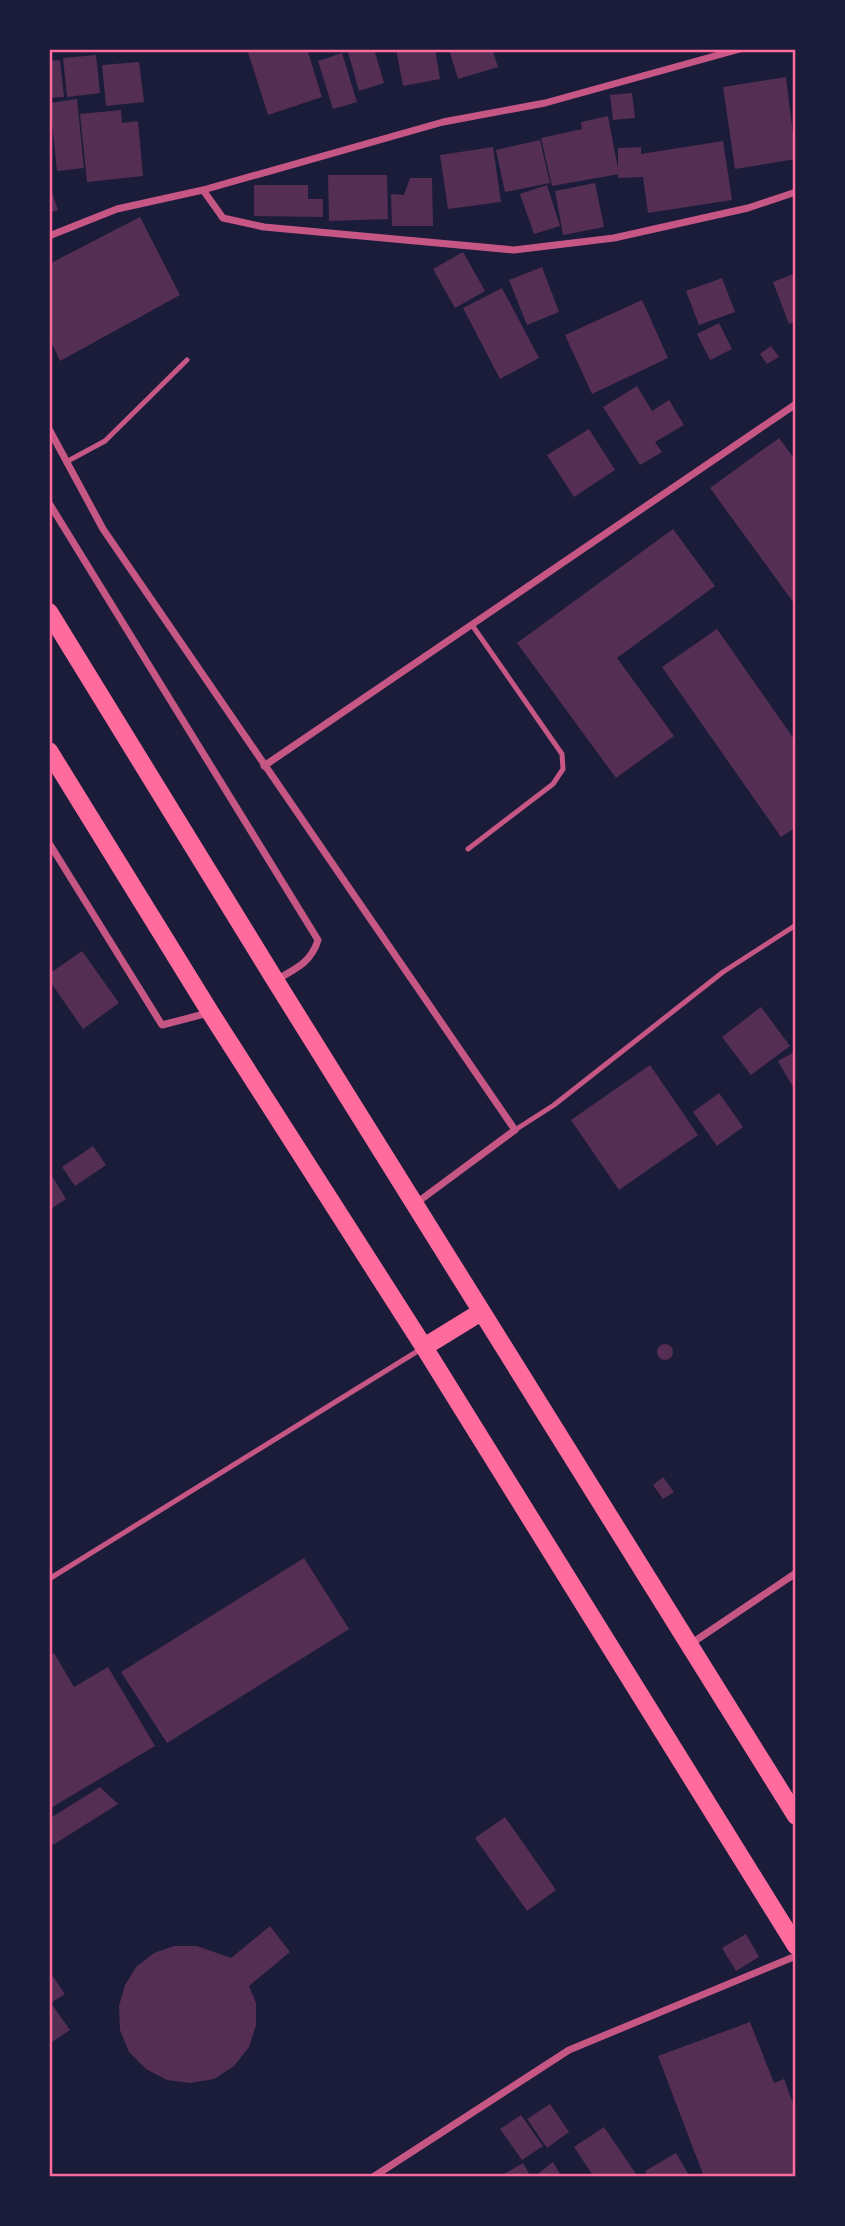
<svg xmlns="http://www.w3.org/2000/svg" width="845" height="2226" viewBox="0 0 845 2226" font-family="'Public Sans',sans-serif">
<rect width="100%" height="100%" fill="#1b1b3a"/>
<!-- building -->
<path fill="#542f53" d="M 247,49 L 307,49 L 322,97 L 268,115 Z
M 360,49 L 374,49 L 384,83 L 359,91 L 348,52 Z
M 396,49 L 435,49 L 440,79 L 403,86 Z
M 449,49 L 492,49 L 498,67 L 458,79 Z
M 342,53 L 357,102 L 333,109 L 318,61 Z
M 96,55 L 100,93 L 67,97 L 63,58 Z
M 60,60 L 64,97 L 49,98 L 49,61 Z
M 139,62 L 144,102 L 106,106 L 102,65 Z
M 786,77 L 796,159 L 735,169 L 723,87 Z
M 632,93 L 635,118 L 613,120 L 610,95 Z
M 77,99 L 84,168 L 57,171 L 50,103 Z
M 121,110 L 122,123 L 138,121 L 143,176 L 87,182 L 80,114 Z
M 608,116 L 619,174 L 552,186 L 541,138 L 582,129 L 581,122 Z
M 540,140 L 550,183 L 505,192 L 496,150 Z
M 723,141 L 732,200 L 648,213 L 643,177 L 618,178 L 618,148 L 641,147 L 641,154 Z
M 493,147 L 501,202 L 448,209 L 440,155 Z
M 328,175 L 387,175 L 388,219 L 329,221 Z
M 410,178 L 432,178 L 433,226 L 392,226 L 391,194 L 404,195 Z
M 49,183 L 58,210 L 49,213 Z
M 595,183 L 604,227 L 563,235 L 555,191 Z
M 254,185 L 308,185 L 308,199 L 323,199 L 323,217 L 254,216 Z
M 547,185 L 560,226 L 534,234 L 520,194 Z
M 140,217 L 180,295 L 60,361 L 49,337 L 49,264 Z
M 463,252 L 485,291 L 455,308 L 433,269 Z
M 542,267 L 559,312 L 527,325 L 509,280 Z
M 796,273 L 796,321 L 789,324 L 773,282 Z
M 722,278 L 735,312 L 699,325 L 686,291 Z
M 502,288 L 539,358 L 500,379 L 463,308 Z
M 642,300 L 668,358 L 592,394 L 565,335 Z
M 719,323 L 732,349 L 710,360 L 697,334 Z
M 771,346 L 779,357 L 767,364 L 760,354 Z
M 637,386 L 652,411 L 669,400 L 684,425 L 655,442 L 662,452 L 640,465 L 603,407 Z
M 589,429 L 615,470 L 574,497 L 547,455 Z
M 779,438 L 796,461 L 796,606 L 710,488 Z
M 673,529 L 715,586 L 617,658 L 674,736 L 616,778 L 517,643 Z
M 717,629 L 796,742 L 796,827 L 781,837 L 662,667 Z
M 82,951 L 119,1003 L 83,1029 L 49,980 L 49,974 Z
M 761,1007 L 790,1046 L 751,1075 L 722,1037 Z
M 796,1051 L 796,1087 L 794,1089 L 778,1061 Z
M 650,1065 L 698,1135 L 619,1190 L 571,1120 Z
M 719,1093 L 743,1127 L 717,1146 L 693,1112 Z
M 93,1146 L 106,1165 L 75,1186 L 62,1167 Z
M 52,1176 L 66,1199 L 49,1210 L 49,1178 Z
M657 1352a8 8 0 1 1 16 0a8 8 0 1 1-16 0Z
M 663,1477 L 674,1492 L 663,1499 L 653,1485 Z
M 304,1558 L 349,1629 L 167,1743 L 121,1672 Z
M 54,1653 L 74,1687 L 108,1667 L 155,1746 L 49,1809 L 49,1656 Z
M 100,1787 L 118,1804 L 53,1845 L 49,1839 L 49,1819 Z
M 505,1817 L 556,1890 L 527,1911 L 475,1838 Z
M 270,1926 L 290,1952 L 249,1986 L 256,2003 L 256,2025 L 249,2047 L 234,2066 L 214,2079 L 190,2083 L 167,2080 L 146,2069 L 129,2052 L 120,2030 L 119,2006 L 125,1985 L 136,1967 L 154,1953 L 174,1946 L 197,1946 L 231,1958 Z
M 746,1934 L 759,1957 L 736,1971 L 722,1948 Z
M 49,1971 L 65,1994 L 51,2003 L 70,2030 L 49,2044 Z
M 750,2022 L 774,2083 L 784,2079 L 796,2112 L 796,2177 L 704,2177 L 658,2056 Z
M 550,2104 L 569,2132 L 547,2148 L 527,2119 Z
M 521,2115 L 543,2146 L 522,2160 L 500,2129 Z
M 604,2127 L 638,2177 L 594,2177 L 574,2147 Z
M 676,2153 L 690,2177 L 648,2177 L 645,2171 Z
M 553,2162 L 562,2177 L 534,2177 Z
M 523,2163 L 531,2177 L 499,2177 Z"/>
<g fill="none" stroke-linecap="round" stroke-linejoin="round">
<!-- service -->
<path stroke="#c65784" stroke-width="5" d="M 66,462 L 105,441 L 187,360
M 468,849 L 553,784 L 563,769 L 562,754 L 472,625
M 515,1130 L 554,1105 L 723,972 L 796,925
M 49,1579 L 421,1349"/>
<!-- minor -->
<path stroke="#c65784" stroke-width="7" d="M 203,190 L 223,218 L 264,227 L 514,250 L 614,238 L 748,208 L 796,192
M 49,236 L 117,209 L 203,190 L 443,122 L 545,103 L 740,49
M 49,429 L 103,529 L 515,1130 L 415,1204
M 49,503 L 318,940 C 311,963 295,969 276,980
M 264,766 L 796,404
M 49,843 L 162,1025 L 208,1013
M 689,1645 L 796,1573
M 373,2177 L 569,2050 L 796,1956"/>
<!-- primary -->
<path stroke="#ff6b9d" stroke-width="18" d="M 49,612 L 275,980 L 796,1816
M 49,751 L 210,1012 L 424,1347 L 796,1946
M 424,1347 L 481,1312"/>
</g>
<!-- border -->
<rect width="845" height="2226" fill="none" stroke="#1b1b3a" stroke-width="102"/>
<rect x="51" y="51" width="743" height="2124" fill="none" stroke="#ff6b9d" stroke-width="2.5"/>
</svg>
